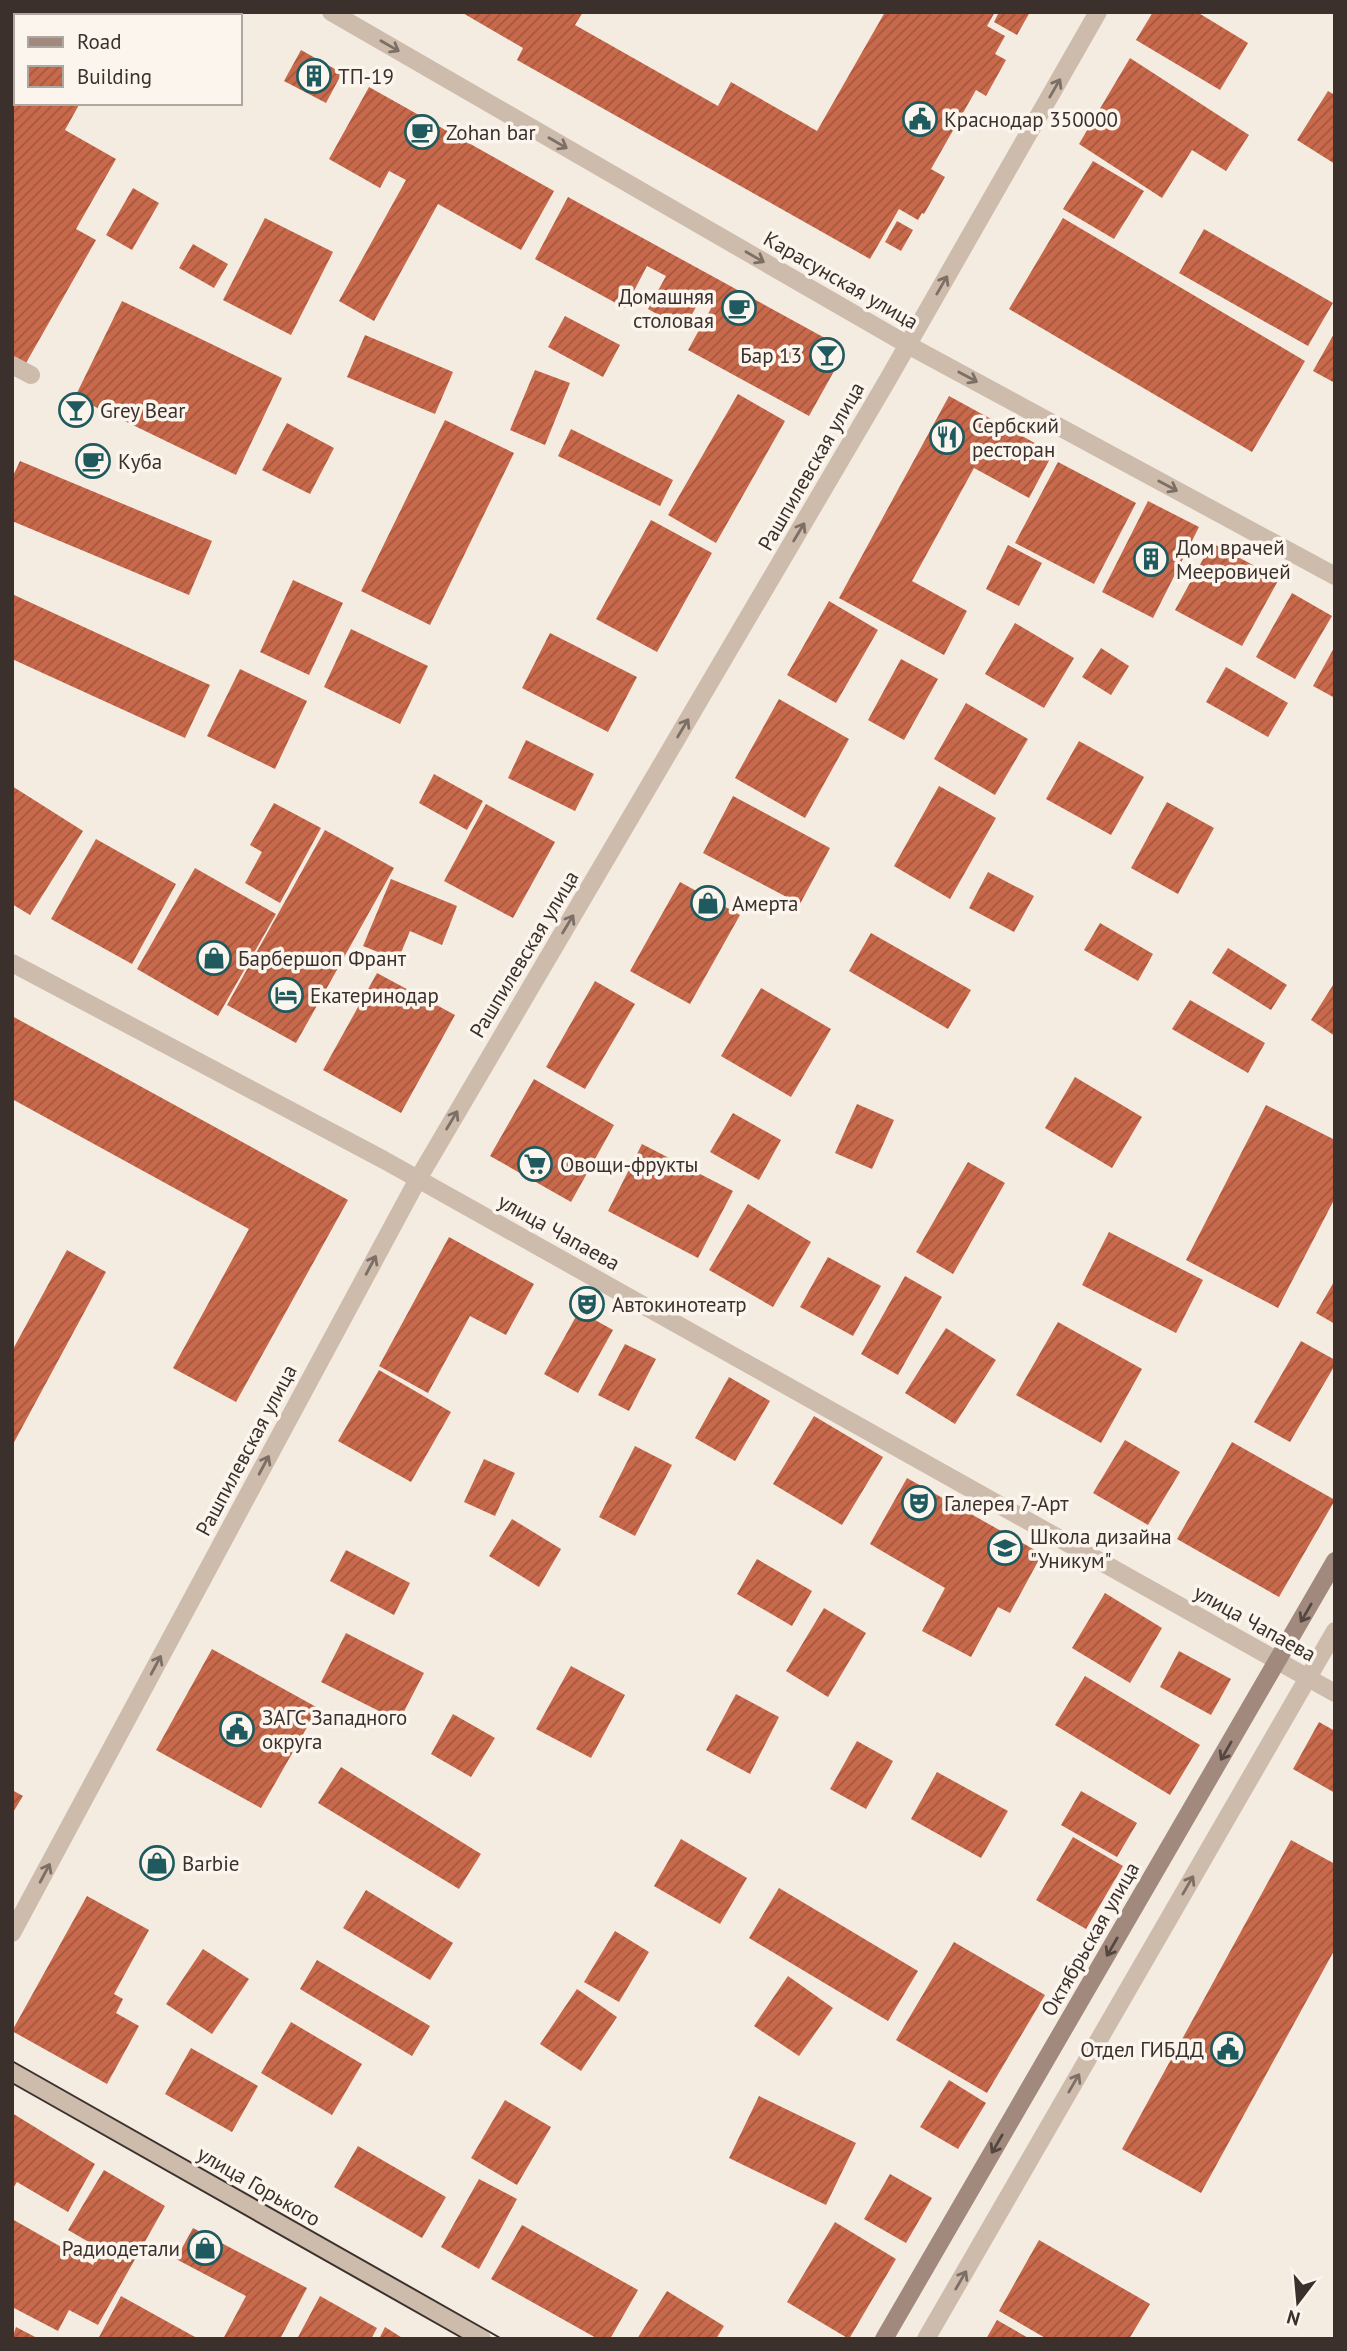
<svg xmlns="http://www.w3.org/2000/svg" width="1347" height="2351" viewBox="0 0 1347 2351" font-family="'PT Sans',sans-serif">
<defs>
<pattern id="building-hatch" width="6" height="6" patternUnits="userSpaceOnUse" patternTransform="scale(1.75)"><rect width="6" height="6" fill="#c8694b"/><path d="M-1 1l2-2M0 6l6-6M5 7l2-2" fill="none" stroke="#a4573f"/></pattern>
</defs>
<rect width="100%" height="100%" fill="#f4ebe1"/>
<!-- building -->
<path fill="url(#building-hatch)" d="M 33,12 L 208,12 L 206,16 L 31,16 Z
M 461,12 L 583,12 L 575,25 L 718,106 L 731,82 L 817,131 L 885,12 L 995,12 L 987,26 L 1005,36 L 995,54 L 1006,60 L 986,96 L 976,90 L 931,169 L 945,177 L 924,214 L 922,213 L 918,220 L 899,209 L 870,259 L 517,60 L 523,48 Z
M 999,12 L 1030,12 L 1017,35 L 994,22 Z
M 1153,12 L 1197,12 L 1248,43 L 1220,90 L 1136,40 Z
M 16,42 L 16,103 L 80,103 L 65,130 L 116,159 L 76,229 L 96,240 L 26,363 L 12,356 L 12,48 Z
M 301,50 L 342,73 L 326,103 L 284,81 Z
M 1130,58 L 1249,135 L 1226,171 L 1192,150 L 1162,198 L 1079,144 Z
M 369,87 L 554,191 L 521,250 L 438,204 L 374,321 L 339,301 L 406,180 L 389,171 L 380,188 L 329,159 Z
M 1328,91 L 1335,95 L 1335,164 L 1297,140 Z
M 1093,161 L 1144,191 L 1114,239 L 1063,209 Z
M 133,188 L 159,203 L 132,250 L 106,235 Z
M 568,197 L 834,343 L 838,364 L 809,416 L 688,350 L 714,303 L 702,296 L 684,329 L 648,309 L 666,276 L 647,266 L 625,308 L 535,259 Z
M 265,218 L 333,252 L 291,335 L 223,300 Z
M 1063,218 L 1305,361 L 1252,452 L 1009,309 Z
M 897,221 L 913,230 L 901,251 L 885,242 Z
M 1204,229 L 1333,303 L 1308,346 L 1179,273 Z
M 193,244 L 228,264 L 214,288 L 179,268 Z
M 122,301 L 282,378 L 236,475 L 75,397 Z
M 565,316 L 620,345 L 603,377 L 548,347 Z
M 1335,332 L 1335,383 L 1313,371 Z
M 365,335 L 453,372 L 435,414 L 347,377 Z
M 535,370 L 570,383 L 545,445 L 510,430 Z
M 738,394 L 785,421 L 716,543 L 668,515 Z
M 949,396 L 1053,453 L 1029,498 L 974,468 L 912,581 L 967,611 L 944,655 L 839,598 Z
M 445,420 L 514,453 L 430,625 L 361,591 Z
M 287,423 L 334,448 L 310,494 L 262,470 Z
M 571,429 L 673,480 L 660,506 L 558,456 Z
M 20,461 L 212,541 L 189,595 L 12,521 L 12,478 Z
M 1058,462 L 1136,503 L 1094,584 L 1015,543 Z
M 1148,501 L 1199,527 L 1153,618 L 1102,592 Z
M 651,520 L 712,553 L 657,652 L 596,619 Z
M 1212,543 L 1279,579 L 1242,646 L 1175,610 Z
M 1008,545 L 1042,563 L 1019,606 L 986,589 Z
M 293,580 L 343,603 L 309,675 L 260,652 Z
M 1292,593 L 1332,616 L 1295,679 L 1256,657 Z
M 12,594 L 210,685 L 185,738 L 12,659 Z
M 829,601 L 878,630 L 836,703 L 787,675 Z
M 1015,623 L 1074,658 L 1044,708 L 985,674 Z
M 351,629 L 428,666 L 400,724 L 324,687 Z
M 550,633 L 637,677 L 608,732 L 522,688 Z
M 1335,646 L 1335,698 L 1313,686 Z
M 1101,648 L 1129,666 L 1111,695 L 1082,677 Z
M 901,659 L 938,679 L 904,740 L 868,720 Z
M 1226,667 L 1288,703 L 1268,737 L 1206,702 Z
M 240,669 L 307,701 L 275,769 L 207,736 Z
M 779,699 L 849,739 L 805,818 L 735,778 Z
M 966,703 L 1028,739 L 995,795 L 934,759 Z
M 526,740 L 594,774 L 575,811 L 508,778 Z
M 1079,741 L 1144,777 L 1111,835 L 1046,799 Z
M 434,774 L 483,801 L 467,830 L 419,803 Z
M 12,786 L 83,831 L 30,915 L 12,904 Z
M 939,786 L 996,818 L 950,899 L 894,866 Z
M 733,796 L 830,848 L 800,904 L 703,853 Z
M 1167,802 L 1214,828 L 1178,894 L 1131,868 Z
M 274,803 L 321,828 L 280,903 L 245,883 L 262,852 L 250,845 Z
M 486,804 L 555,842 L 513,918 L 444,881 Z
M 325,830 L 394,868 L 296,1043 L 227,1005 Z
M 96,839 L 176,884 L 132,964 L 51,919 Z
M 195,868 L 276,914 L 218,1016 L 137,969 Z
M 988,872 L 1034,896 L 1014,932 L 969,908 Z
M 391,879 L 457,906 L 442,945 L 410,931 L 398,960 L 363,946 Z
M 680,882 L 740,915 L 690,1004 L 630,971 Z
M 1100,923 L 1153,954 L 1138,981 L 1084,950 Z
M 871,933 L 971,990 L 948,1029 L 849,971 Z
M 1228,948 L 1287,985 L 1271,1010 L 1212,973 Z
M 377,973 L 455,1015 L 401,1113 L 323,1070 Z
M 595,981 L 635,1004 L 585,1089 L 546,1067 Z
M 1333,985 L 1335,986 L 1335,1036 L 1311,1020 Z
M 761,988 L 831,1029 L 791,1097 L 721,1056 Z
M 1190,1000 L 1265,1043 L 1248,1073 L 1172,1029 Z
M 12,1016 L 348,1200 L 236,1402 L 173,1368 L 249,1229 L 12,1099 Z
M 1075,1077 L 1142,1117 L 1112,1168 L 1045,1128 Z
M 534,1079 L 614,1125 L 571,1202 L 490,1156 Z
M 857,1104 L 894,1120 L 872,1169 L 835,1153 Z
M 1266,1105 L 1335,1140 L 1335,1198 L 1278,1308 L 1186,1260 Z
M 733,1113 L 781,1140 L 759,1180 L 710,1152 Z
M 642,1144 L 733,1191 L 698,1258 L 608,1211 Z
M 968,1162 L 1005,1183 L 953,1274 L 916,1252 Z
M 748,1204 L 811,1242 L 773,1307 L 709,1270 Z
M 1109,1232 L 1203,1280 L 1176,1333 L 1082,1285 Z
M 449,1237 L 534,1284 L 506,1335 L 470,1316 L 428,1393 L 379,1366 Z
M 67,1250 L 106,1272 L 12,1446 L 12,1351 Z
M 828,1257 L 881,1286 L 853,1336 L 800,1307 Z
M 905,1276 L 942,1297 L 898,1375 L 861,1354 Z
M 1335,1280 L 1335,1324 L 1316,1313 Z
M 579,1311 L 613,1330 L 578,1393 L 544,1374 Z
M 1058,1322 L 1142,1369 L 1101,1443 L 1016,1395 Z
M 946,1328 L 996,1360 L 955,1424 L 905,1393 Z
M 1301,1341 L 1335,1360 L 1335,1365 L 1290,1442 L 1254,1422 Z
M 625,1344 L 656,1359 L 629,1411 L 598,1395 Z
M 379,1370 L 451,1412 L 411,1482 L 338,1441 Z
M 729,1377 L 770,1401 L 735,1461 L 695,1438 Z
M 814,1416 L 883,1457 L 842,1525 L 773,1484 Z
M 1125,1440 L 1180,1472 L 1148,1525 L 1093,1493 Z
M 1232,1442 L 1335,1500 L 1279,1597 L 1177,1539 Z
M 635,1446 L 672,1465 L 635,1536 L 599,1517 Z
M 484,1459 L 515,1473 L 495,1516 L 464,1502 Z
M 907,1478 L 1042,1554 L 1010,1613 L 998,1607 L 971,1657 L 922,1631 L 945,1588 L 870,1544 Z
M 512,1519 L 561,1549 L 539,1587 L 489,1556 Z
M 346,1550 L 410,1583 L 394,1615 L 330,1581 Z
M 757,1559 L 812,1591 L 792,1626 L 737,1594 Z
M 1105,1593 L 1162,1628 L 1130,1683 L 1072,1648 Z
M 824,1608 L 866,1633 L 828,1697 L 786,1671 Z
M 346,1633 L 424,1673 L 399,1721 L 321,1682 Z
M 212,1649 L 318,1708 L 261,1808 L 156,1750 Z
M 1179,1651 L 1231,1679 L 1211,1715 L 1160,1687 Z
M 571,1666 L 625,1695 L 591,1758 L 536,1729 Z
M 1085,1676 L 1200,1745 L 1170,1795 L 1055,1725 Z
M 736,1694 L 779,1717 L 750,1774 L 706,1750 Z
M 453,1714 L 495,1738 L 471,1777 L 431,1754 Z
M 1319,1722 L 1335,1731 L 1335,1793 L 1293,1769 Z
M 857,1741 L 893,1761 L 866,1809 L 830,1789 Z
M 341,1767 L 481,1854 L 459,1889 L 318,1803 Z
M 937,1772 L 1008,1811 L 981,1858 L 911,1819 Z
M 12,1790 L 23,1796 L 12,1814 Z
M 1081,1791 L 1137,1823 L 1117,1857 L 1061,1825 Z
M 1073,1837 L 1123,1866 L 1086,1929 L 1036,1900 Z
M 681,1839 L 747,1878 L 720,1924 L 654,1886 Z
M 1291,1840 L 1335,1864 L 1335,1949 L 1201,2193 L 1122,2149 Z
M 779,1888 L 918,1971 L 888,2021 L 749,1938 Z
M 366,1890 L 453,1943 L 430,1980 L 343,1928 Z
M 87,1896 L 149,1930 L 114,1994 L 123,1999 L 116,2013 L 139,2026 L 107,2084 L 12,2031 Z
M 615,1931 L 649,1952 L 619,2002 L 584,1982 Z
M 954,1942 L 1045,1995 L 987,2093 L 896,2040 Z
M 203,1949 L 249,1979 L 212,2034 L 166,2004 Z
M 317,1960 L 430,2026 L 412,2056 L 300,1989 Z
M 788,1976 L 833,2008 L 799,2056 L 754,2026 Z
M 577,1989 L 617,2017 L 581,2071 L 540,2044 Z
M 291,2022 L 362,2064 L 332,2115 L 261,2073 Z
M 191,2048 L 258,2086 L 232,2132 L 165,2094 Z
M 949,2080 L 986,2103 L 958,2149 L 920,2127 Z
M 759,2096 L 856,2143 L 826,2205 L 729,2158 Z
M 505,2100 L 551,2127 L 517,2185 L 471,2158 Z
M 12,2113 L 95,2164 L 68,2212 L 17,2182 L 12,2190 Z
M 358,2146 L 446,2197 L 422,2238 L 334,2187 Z
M 104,2170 L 165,2206 L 98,2325 L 69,2310 L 58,2331 L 12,2307 L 12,2219 L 93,2265 L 101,2249 L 68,2230 Z
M 890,2174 L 932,2198 L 906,2243 L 864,2219 Z
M 479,2179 L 517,2199 L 479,2269 L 441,2247 Z
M 835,2222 L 896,2259 L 849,2339 L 787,2302 Z
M 522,2225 L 638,2290 L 610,2339 L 598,2339 L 491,2279 Z
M 193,2228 L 307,2288 L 280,2339 L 223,2339 L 246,2296 L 176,2259 Z
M 1039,2240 L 1150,2304 L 1129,2339 L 1047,2339 L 999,2311 Z
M 667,2291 L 724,2326 L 716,2339 L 637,2339 Z
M 121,2296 L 195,2337 L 194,2339 L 98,2339 Z
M 320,2296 L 377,2328 L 371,2339 L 297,2339 Z
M 997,2320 L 1030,2339 L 986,2339 Z
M 16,2327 L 39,2339 L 12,2339 Z
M 385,2327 L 404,2339 L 379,2339 Z"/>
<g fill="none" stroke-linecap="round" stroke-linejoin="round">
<!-- service -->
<path stroke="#cdbbac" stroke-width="18" d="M 12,365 L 31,375"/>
<!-- minor -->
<path stroke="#cdbbac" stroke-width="18" d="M 12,963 L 384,1160 L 1335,1693
M 12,2072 L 482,2339"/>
<!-- tertiary -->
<path stroke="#cdbbac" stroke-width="18" d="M 331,12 L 908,345 L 1335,576
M 12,1933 L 418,1179 L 887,381 L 1098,12
M 926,2339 L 1335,1631"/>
<!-- secondary -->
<path stroke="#a18a7d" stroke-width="18" d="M 884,2339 L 1335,1561"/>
<!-- tram -->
<path stroke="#3b302b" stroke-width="2" d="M 12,2061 L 502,2339
M 12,2083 L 464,2339"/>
</g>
<!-- one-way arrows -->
<defs><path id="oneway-shaft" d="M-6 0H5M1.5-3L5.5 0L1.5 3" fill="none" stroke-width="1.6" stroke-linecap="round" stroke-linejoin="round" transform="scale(1.75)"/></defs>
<g stroke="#7d6f65">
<use href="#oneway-shaft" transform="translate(390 46) rotate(30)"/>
<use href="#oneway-shaft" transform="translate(1055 88) rotate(-60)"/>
<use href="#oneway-shaft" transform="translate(558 143) rotate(30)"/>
<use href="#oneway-shaft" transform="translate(755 257) rotate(30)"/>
<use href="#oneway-shaft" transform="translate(942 285) rotate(-60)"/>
<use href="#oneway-shaft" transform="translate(968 377) rotate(28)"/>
<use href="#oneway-shaft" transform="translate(1168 486) rotate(28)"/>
<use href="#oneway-shaft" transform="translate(799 532) rotate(-59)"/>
<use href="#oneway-shaft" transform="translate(683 728) rotate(-59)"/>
<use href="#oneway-shaft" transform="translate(568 924) rotate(-59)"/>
<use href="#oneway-shaft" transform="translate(452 1120) rotate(-59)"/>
<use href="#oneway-shaft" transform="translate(371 1265) rotate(-62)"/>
<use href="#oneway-shaft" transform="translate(264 1465) rotate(-62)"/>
<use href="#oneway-shaft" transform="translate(156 1665) rotate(-62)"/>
<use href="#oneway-shaft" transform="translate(45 1873) rotate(-62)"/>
<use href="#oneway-shaft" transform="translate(1188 1885) rotate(-60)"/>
<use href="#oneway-shaft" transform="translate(1074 2083) rotate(-60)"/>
<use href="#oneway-shaft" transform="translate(961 2280) rotate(-60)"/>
</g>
<g stroke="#544640">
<use href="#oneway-shaft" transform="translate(1306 1613) rotate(120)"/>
<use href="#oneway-shaft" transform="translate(1226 1751) rotate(120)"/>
<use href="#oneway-shaft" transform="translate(1112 1947) rotate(120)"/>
<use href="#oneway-shaft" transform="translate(997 2144) rotate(120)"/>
</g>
<!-- icons -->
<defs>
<g id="building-ring" transform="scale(1.75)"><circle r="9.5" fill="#fbf5ee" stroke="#1f5a5e" stroke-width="1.5"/><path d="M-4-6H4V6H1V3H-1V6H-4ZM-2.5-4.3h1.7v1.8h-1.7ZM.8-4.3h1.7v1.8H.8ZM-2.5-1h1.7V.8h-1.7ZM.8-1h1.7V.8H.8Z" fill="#1f5a5e"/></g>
<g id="civic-ring" transform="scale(1.75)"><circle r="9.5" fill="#fbf5ee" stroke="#1f5a5e" stroke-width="1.5"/><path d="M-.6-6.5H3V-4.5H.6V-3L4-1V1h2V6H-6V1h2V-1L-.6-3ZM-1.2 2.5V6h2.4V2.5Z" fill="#1f5a5e"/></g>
<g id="cafe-ring" transform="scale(1.75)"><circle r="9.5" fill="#fbf5ee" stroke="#1f5a5e" stroke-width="1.5"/><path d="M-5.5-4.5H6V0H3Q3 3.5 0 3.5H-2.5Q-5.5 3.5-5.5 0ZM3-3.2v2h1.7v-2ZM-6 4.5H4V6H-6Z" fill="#1f5a5e"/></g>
<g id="bar-ring" transform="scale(1.75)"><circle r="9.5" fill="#fbf5ee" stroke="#1f5a5e" stroke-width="1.5"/><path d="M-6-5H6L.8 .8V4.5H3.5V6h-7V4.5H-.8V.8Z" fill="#1f5a5e"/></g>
<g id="restaurant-ring" transform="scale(1.75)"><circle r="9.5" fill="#fbf5ee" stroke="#1f5a5e" stroke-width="1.5"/><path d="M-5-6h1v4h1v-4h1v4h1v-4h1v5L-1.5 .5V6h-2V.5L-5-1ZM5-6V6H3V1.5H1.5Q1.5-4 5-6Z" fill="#1f5a5e"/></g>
<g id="shop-ring" transform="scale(1.75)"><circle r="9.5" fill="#fbf5ee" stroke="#1f5a5e" stroke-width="1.5"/><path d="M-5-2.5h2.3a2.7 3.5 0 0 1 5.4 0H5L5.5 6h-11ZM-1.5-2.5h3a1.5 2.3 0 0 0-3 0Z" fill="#1f5a5e"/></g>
<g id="hotel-ring" transform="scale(1.75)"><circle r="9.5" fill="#fbf5ee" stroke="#1f5a5e" stroke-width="1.5"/><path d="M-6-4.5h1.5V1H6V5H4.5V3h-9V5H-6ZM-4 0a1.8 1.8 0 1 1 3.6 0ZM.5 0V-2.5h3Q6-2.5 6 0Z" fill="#1f5a5e"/></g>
<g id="supermarket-ring" transform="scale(1.75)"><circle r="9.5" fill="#fbf5ee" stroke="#1f5a5e" stroke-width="1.5"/><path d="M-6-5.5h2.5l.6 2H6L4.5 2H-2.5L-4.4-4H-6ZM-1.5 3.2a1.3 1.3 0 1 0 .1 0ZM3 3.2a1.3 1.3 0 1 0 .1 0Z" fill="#1f5a5e"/></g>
<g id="theatre-ring" transform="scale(1.75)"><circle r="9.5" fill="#fbf5ee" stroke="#1f5a5e" stroke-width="1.5"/><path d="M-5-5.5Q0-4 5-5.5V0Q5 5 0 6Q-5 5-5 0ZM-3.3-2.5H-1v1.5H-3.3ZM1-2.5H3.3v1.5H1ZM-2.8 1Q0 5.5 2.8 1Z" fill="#1f5a5e"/></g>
<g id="school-ring" transform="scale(1.75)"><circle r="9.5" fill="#fbf5ee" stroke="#1f5a5e" stroke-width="1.5"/><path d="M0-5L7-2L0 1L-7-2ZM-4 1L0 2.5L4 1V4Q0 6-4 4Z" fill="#1f5a5e"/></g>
</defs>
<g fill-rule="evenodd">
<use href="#building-ring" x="314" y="76"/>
<use href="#civic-ring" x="920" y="119"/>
<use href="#cafe-ring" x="422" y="132"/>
<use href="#cafe-ring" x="739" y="308"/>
<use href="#bar-ring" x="827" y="355"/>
<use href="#bar-ring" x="76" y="410"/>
<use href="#restaurant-ring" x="947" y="437"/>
<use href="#cafe-ring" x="93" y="461"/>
<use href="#building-ring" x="1151" y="559"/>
<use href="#shop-ring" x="708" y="903"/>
<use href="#shop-ring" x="214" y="958"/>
<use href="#hotel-ring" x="286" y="995"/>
<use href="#supermarket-ring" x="535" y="1164"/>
<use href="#theatre-ring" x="587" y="1304"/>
<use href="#theatre-ring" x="919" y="1503"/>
<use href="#school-ring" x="1005" y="1548"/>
<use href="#civic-ring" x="237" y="1729"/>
<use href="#shop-ring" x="157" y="1863"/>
<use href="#civic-ring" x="1228" y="2049"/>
<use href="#shop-ring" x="205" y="2248"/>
</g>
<g text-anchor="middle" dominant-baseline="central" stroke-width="7" stroke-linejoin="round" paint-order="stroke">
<!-- poi labels -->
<g font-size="21" fill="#3b302b" stroke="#fbf5ee" text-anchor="start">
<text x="338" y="76">ТП-19</text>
<text x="944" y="119">Краснодар 350000</text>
<text x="446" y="132">Zohan bar</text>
<text x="714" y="296" text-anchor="end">Домашняя<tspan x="714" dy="24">столовая</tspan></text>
<text x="802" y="355" text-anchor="end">Бар 13</text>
<text x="100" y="410">Grey Bear</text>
<text x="972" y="425">Сербский<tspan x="972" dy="24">ресторан</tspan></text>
<text x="118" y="461">Куба</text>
<text x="1176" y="547">Дом врачей<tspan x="1176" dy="24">Мееровичей</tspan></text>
<text x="732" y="903">Амерта</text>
<text x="238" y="958">Барбершоп Франт</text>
<text x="310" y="995">Екатеринодар</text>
<text x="560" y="1164">Овощи-фрукты</text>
<text x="612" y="1304">Автокинотеатр</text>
<text x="944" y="1503">Галерея 7-Арт</text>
<text x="1030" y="1536">Школа дизайна<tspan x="1030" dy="24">"Уникум"</tspan></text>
<text x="262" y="1717">ЗАГС Западного<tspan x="262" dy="24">округа</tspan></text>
<text x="182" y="1863">Barbie</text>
<text x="1204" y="2049" text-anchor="end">Отдел ГИБДД</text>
<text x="180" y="2248" text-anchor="end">Радиодетали</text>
</g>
<!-- street labels -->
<g font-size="21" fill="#3b302b" stroke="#fbf5ee">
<text transform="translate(841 280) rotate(30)">Карасунская улица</text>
<text transform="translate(811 466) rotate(-60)">Рашпилевская улица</text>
<text transform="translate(524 954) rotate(-59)">Рашпилевская улица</text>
<text transform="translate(559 1232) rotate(29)">улица Чапаева</text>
<text transform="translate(246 1450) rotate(-62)">Рашпилевская улица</text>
<text transform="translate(1255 1623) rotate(29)">улица Чапаева</text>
<text transform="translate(1090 1939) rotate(-60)">Октябрьская улица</text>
<text transform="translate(259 2186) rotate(30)">улица Горького</text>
</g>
</g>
<!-- border -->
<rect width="1347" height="2351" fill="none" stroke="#3b302b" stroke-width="28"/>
<!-- legend -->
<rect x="14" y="14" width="228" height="91" fill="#fbf5ee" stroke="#aea6a0" stroke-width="2"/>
<rect x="28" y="37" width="35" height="10" fill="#a18a7d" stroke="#aea6a0" stroke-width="2"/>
<text x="77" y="49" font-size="21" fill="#3b302b">Road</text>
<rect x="28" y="66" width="35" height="21" fill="url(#building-hatch)" stroke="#aea6a0" stroke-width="2"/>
<text x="77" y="84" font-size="21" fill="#3b302b">Building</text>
<!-- north arrow -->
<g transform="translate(1298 2302) rotate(196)" stroke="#fbf5ee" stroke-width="5" paint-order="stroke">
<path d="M0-5L12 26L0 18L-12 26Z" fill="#3b302b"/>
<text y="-10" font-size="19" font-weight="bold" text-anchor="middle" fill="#3b302b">N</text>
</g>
</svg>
